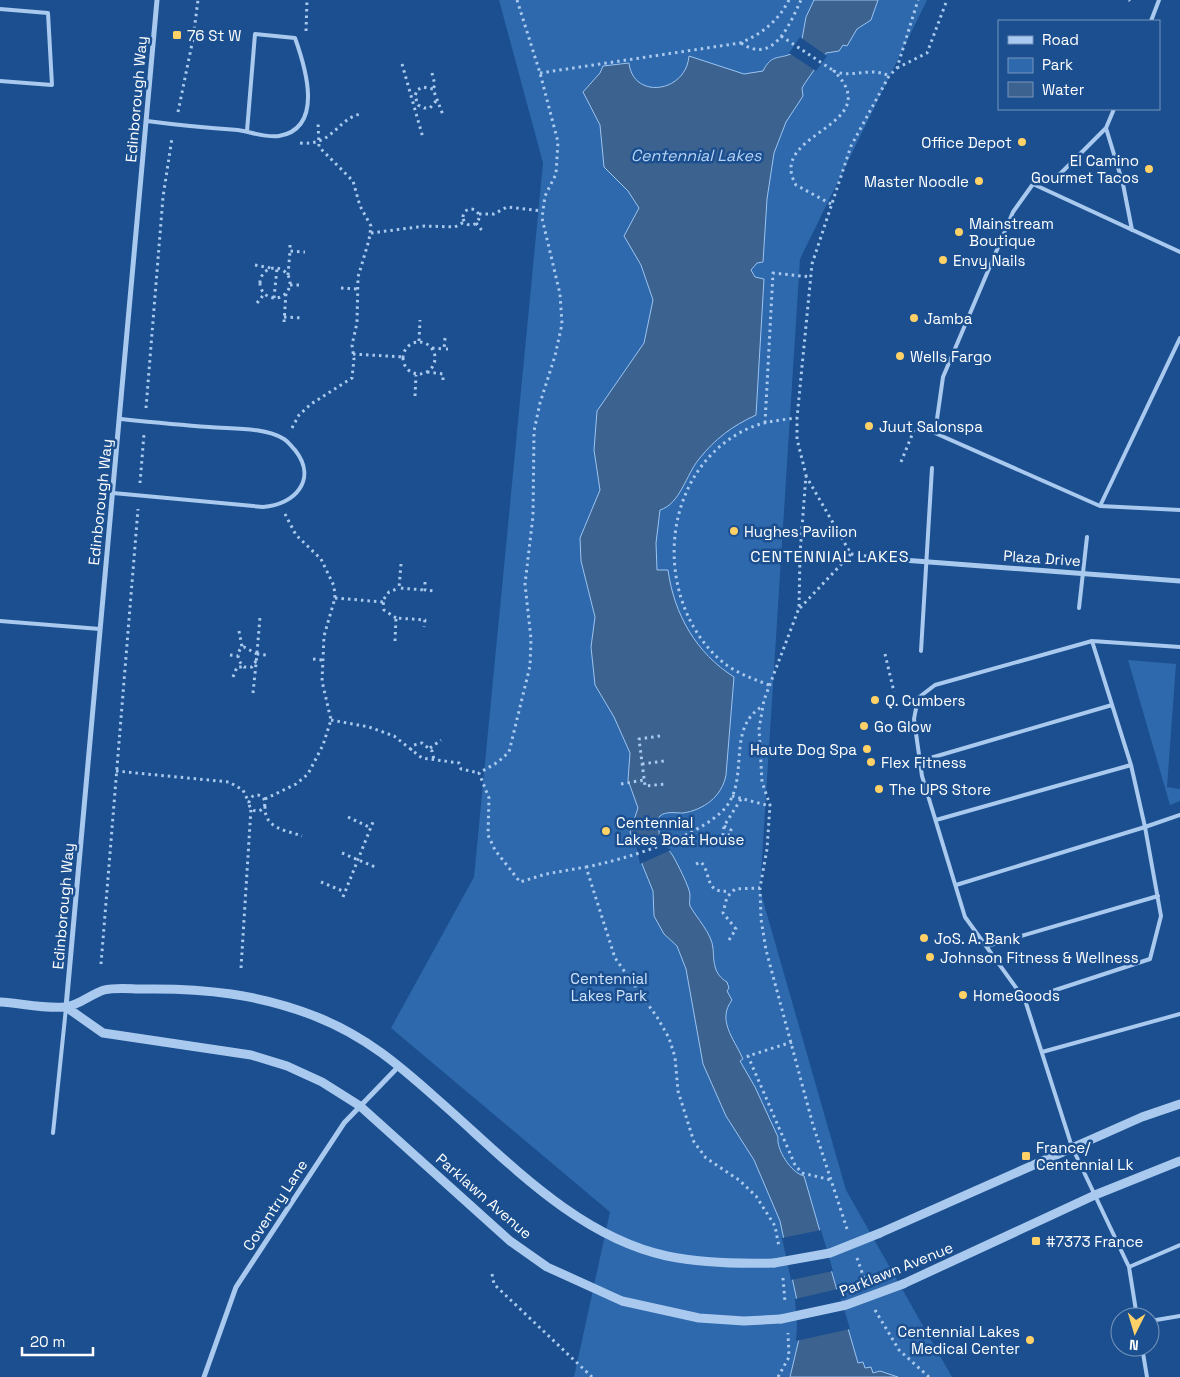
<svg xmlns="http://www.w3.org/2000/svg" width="1180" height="1377" viewBox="0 0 1180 1377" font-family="'Space Grotesk',sans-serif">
<rect width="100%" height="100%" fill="#1b4f8f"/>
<!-- green -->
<path fill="#2e69ad" d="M 499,0 L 927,0 L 800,259 L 760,890 L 846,1190 L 952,1377 L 574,1377 L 610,1212 L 391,1028 L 474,877 L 543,163 Z
M 1128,660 L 1176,664 L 1167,787 L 1180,789 L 1180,801 L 1170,805 Z"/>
<!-- water -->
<path fill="#3c6290" stroke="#9cc4f0" d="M 814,0 L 878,0 L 871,20 L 857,29 L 847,46 L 843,45 L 839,51 L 826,53 L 805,83 L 802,88 L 803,96 L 786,122 L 774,153 L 767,199 L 763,262 L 757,263 L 751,270 L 755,277 L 764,279 L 756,415 C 732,426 715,439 699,459 C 686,475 680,504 660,510 L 656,543 L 657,570 L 668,570 C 674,614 696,653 734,677 L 726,775 C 722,797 703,810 683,813 C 676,813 665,811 660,816 C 657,820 658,826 659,831 C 659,844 667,846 673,856 C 677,863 690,888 690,895 C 690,899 689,902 690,906 C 696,917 712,934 713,948 C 714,961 713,974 727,982 L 729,988 L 727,991 L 732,1000 C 717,1020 733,1037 743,1059 L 740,1061 L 755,1087 L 778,1137 C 776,1149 791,1173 804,1176 L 858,1363 L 863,1362 L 865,1368 L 871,1367 L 873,1373 L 880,1371 L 898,1377 L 790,1377 L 799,1339 L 799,1310 L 780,1221 L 754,1160 L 726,1116 L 703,1064 L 686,969 L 677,946 L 664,934 L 654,916 L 653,891 L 642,864 L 638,843 L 634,841 L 630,832 L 638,808 L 628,780 L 630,753 L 614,717 L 595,685 L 591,647 L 595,617 L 581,561 L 580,538 L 600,490 L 594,450 L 597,411 L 644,343 L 653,300 L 641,265 L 624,236 L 639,208 L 628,191 L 604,167 L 600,125 L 583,92 L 600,73 L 603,66 L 629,63 C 633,100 686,93 689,56 L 744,74 L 763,71 C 772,53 779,60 793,53 L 802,39 L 806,17 Z"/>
<!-- pier -->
<path fill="#1b4f8f" d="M 800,37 L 827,56 L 816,71 L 789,53 Z
M 661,834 L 665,846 L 671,850 L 640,864 L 636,845 Z
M 821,1230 L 833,1271 L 791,1280 L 782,1238 Z
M 838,1289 L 850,1329 L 796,1341 L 797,1326 L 795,1299 Z"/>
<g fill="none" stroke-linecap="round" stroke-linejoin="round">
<!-- path -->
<path stroke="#a9c9ee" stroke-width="3" stroke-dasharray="2.5 4" stroke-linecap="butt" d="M 517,0 L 540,73 L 558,142 L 556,174 L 545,196 L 542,218 L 560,294 L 562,324 L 555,356 L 540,403 L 534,431 L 533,516 L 525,584 L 531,639 L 530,666 L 509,752 L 498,762 L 479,773 L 489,798 L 488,835 L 495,850 L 520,882 L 546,874 L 586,867 L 615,958 L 657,1017 L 669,1038 L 675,1057 L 678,1091 L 694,1142 L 706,1158 L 739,1180 L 756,1196 L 775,1226 L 779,1247
M 1129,0 L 1130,1
M 306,31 L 307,0
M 781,36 L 834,71
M 741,43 C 773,65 789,26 801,0
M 402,64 L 423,138
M 897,68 L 927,53 L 947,0
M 432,73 L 435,85 L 433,89
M 540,73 L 740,43 C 762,34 778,21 789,0
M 436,101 L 430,108 L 424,108 L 418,105 L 415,96 L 417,90 L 423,87 L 433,89 L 443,115
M 178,112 L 193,39 L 198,0
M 300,143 C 333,146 336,120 360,114
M 831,204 L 796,185 C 765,132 889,127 834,71 C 851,79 871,66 889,76
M463 217a8 8 0 1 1 16 0a8 8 0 1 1-16 0Z
M 479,214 L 494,214 L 507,207 L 542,211
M 476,223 L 484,233
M 371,233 L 425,226 L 455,227 L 464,222
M 290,245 L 290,251 L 305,252
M 255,265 L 271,268
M260 283a15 15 0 1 1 30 0a15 15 0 1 1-30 0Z
M 288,275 L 290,251
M 290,285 L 299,285
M 341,288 L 358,289
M 274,298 L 277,268
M 257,303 L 265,293
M 284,317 L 303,318
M 284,322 L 286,293
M 445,338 L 444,349 L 448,349
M 419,341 L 420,320
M403 358a16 16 0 1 1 32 0a16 16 0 1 1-32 0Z
M 432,348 L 444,349
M 353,354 L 404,357
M 427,372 L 443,374 L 443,381
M 415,396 L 416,375
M 146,408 L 163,197 L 172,138
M 765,423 L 773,273 L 811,277
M 292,428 L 299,415 L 311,404 L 352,378 L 354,359 L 352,345 L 357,323 L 358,277 L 369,240 L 371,226 L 360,206 L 353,181 L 319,147 L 318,122
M 901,462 L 914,430
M 140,483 L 144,434
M 851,554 L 890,559
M 401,564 L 399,588 L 425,590
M 425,582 L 425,590 L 434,591
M 335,598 L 383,602
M 800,608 L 851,554 L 806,476
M 396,618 L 384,610 L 383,600 L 389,592 L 399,588
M 239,631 L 242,647
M 395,641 L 396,618 L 425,620 L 424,627
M 257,653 L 260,617
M 885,654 L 894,692
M 230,655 L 238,656
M 313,659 L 322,660
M 256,661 L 252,667 L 244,667 C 238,661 236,655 241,648 L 244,647 L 257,654
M 233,677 L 237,667 L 243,667
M 769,685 C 751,678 733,672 718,658 C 652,596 660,472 745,430 C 761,422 779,420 797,418
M 253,693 L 257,654 L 266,655
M 331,720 L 369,727 L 394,736 L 422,758 L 459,763 L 461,769 L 479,773
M 660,736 L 639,739 L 645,786 L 666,784
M 430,748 L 441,740
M 410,750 L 414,745 L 422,743 L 432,751 L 434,760
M 642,764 L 664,761
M 116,771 L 229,782 L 243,790 L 249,803
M 621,784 L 644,780
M249 803a8 8 0 1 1 16 0a8 8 0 1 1-16 0Z
M 732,796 L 770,806
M 265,799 L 296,784 L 308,774 L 323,745 L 331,720 L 322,681 L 324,636 L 335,598 L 334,586 L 321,559 L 296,535 L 285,514
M 265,806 C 264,829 286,830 302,836
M 348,817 L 371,828
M 724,826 L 731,830 L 730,835 L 723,835 L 724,826 L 741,799
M 342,853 L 375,867
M 696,864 L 701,862 C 712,874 704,894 729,891
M 586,867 C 623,860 712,834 730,801 C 747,771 728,726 763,706
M 321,882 L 345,892
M 343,897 L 373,822
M 729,940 L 736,929 L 723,913 L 727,897 L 735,889 L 760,888
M 101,964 L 138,509
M 241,968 L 251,808
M 792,1042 L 748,1056 L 795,1165 L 802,1173 L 831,1180
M 847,1229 L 813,1125 L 766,950 L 761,919 L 760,888 L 767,849 L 770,805 L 762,782 L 759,729 L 764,700 L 799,608 L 800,554 L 806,475 L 797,439 L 797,418 L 812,264 L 851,146 L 889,76 L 897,68 L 918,0
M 857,1258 L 865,1281
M 492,1274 L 494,1284 L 499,1289 L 592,1377
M 783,1278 L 785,1302
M 875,1310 L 899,1350 L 929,1377
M 778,1377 L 789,1357 L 788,1333"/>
<!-- service -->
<path stroke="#a9c9ee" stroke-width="4" d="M 0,9 L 48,13 L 52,85 L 0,81
M 1151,21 L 1159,0
M 1114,109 L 1106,128 L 1060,174 L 1033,184 L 1180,252
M 147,121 C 177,125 208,128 238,130 C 251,132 266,138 279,136 C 325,128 305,66 295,38 L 255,34 L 247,131
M 1106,128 L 1123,184 L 1132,230
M 1033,184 L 1013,212 L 943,377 L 935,433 L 1100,506 L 1180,510
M 113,493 L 263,507 C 295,505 318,479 295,450 C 291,446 289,442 284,439 C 264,427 232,429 209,427 C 180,425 150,422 121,419
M 1100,506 L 1180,338
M 1079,608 L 1087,537
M 0,621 L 100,629
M 1092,641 L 1180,647
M 921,651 L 932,468
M 920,761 L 1112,705
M 936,820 L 1131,765
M 956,885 L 1145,827 L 1131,765 L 1092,641 L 935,685 L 918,698 L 914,719 L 922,776 L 965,917 L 1025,1000
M 987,946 L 1158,896
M 1042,1052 L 1180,1014
M 53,1133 L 66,1008
M 1129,1267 L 1180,1245
M 1137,1317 L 1129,1267 L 1072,1147 L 1025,1000 L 1150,959 L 1161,916 L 1145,827 L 1180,815
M 1150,1321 L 1180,1316
M 1142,1347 L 1147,1377"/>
<!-- minor -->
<path stroke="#a9c9ee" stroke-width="5" d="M 903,560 L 1180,581
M 66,1007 L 157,0
M 204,1377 L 236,1287 L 344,1123 L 399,1066"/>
<!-- tertiary -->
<path stroke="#a9c9ee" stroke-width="9" d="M 0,1002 C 20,1003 44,1009 65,1007 C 78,1006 91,994 104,990 C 116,987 131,989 143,989 C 203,988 260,994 317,1017 C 365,1036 399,1065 437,1099 C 505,1158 575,1236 667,1256 C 702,1263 738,1264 774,1263
M 66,1007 L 103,1033 L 251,1055 L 287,1066 L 322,1082 L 360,1106 L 510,1241 L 547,1267 L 622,1301 L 699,1318 L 744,1321 L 781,1319
M 880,1233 L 1142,1117 L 1180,1104
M 903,1284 L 1095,1195 L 1180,1161"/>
<!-- tertiary-bridge -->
<path stroke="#a9c9ee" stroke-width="9" d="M 774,1263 L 830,1253 L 880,1233
M 781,1319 L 846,1305 L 903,1284"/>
</g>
<!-- markers -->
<g fill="#ffd166" stroke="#1b4f8f" stroke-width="2">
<rect x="172" y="30" width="10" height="10" rx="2.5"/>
<circle cx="1022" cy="142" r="5"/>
<circle cx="1149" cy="169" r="5"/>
<circle cx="979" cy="181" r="5"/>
<circle cx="959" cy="232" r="5"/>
<circle cx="943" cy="260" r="5"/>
<circle cx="914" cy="318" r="5"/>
<circle cx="900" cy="356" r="5"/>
<circle cx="869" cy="426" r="5"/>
<circle cx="734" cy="531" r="5"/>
<circle cx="875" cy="700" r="5"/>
<circle cx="864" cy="726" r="5"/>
<circle cx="867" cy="749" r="5"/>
<circle cx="871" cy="762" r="5"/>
<circle cx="879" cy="789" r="5"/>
<circle cx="606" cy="831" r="5"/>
<circle cx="924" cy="938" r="5"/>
<circle cx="930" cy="957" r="5"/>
<circle cx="963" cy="995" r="5"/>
<rect x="1021" y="1151" width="10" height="10" rx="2.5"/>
<rect x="1031" y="1236" width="10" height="10" rx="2.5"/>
<circle cx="1030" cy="1340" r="5"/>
</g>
<g text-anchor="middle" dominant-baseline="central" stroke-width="5" stroke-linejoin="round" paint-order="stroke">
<!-- poi labels -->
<g font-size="15" fill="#fff" stroke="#1b4f8f" text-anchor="start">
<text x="187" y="35">76 St W</text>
<text x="1012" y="142" text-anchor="end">Office Depot</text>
<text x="1139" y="160" text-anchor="end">El Camino<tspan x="1139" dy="17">Gourmet Tacos</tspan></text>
<text x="969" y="181" text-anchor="end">Master Noodle</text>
<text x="969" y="223">Mainstream<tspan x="969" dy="17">Boutique</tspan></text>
<text x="953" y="260">Envy Nails</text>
<text x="924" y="318">Jamba</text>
<text x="910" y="356">Wells Fargo</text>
<text x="879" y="426">Juut Salonspa</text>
<text x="744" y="531">Hughes Pavilion</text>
<text x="885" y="700">Q. Cumbers</text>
<text x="874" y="726">Go Glow</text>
<text x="857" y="749" text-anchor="end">Haute Dog Spa</text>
<text x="881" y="762">Flex Fitness</text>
<text x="889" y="789">The UPS Store</text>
<text x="616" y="822">Centennial<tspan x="616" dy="17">Lakes Boat House</tspan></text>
<text x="934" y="938">JoS. A. Bank</text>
<text x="940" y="957">Johnson Fitness &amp; Wellness</text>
<text x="973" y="995">HomeGoods</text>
<text x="1036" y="1147">France/<tspan x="1036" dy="17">Centennial Lk</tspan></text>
<text x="1046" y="1241">#7373 France</text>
<text x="1020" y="1331" text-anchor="end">Centennial Lakes<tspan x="1020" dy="17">Medical Center</tspan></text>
</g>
<!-- street labels -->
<g font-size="15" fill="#fff" stroke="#1b4f8f">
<text transform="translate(136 99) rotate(-85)">Edinborough Way</text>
<text transform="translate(100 502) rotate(-84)">Edinborough Way</text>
<text transform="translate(1042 558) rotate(4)">Plaza Drive</text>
<text transform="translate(63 906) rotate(-85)">Edinborough Way</text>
<text transform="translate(484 1196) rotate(41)">Parklawn Avenue</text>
<text transform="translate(275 1205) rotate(-57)">Coventry Lane</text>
<text transform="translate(896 1269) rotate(-22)">Parklawn Avenue</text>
</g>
<!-- park labels -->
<g font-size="15" fill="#cfe3fa" stroke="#1b4f8f">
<text x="609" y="978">Centennial<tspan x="609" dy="17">Lakes Park</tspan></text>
</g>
<!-- water labels -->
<g font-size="16" font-style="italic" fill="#b5d3f5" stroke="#1b4f8f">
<text x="696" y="155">Centennial Lakes</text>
</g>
<!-- neighbourhood labels -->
<g font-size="16" letter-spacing="1" fill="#fff" stroke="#1b4f8f">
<text x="830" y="556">CENTENNIAL LAKES</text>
</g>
</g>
<!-- legend -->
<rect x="998" y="20" width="162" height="90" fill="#1b4f8f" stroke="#7695bc"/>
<rect x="1008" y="36" width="25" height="8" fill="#a9c9ee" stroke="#7695bc"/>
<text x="1042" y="45" font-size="15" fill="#ffffff">Road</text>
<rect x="1008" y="58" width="25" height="15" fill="#2e69ad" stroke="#7695bc"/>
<text x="1042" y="70" font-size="15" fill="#ffffff">Park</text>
<rect x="1008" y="82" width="25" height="15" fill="#3c6290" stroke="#7695bc"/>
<text x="1042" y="95" font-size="15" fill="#ffffff">Water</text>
<!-- north arrow -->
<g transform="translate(1135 1332) rotate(185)"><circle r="24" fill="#1b4f8f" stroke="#7695bc"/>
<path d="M0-4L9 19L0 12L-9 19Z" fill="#ffd166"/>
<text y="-8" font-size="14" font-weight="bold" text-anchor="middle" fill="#ffffff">N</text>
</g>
<!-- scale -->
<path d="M22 1347v8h71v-8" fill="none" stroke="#ffffff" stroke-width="2.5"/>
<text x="30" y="1347" font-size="15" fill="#ffffff" stroke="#1b4f8f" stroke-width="4" paint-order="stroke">20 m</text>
</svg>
